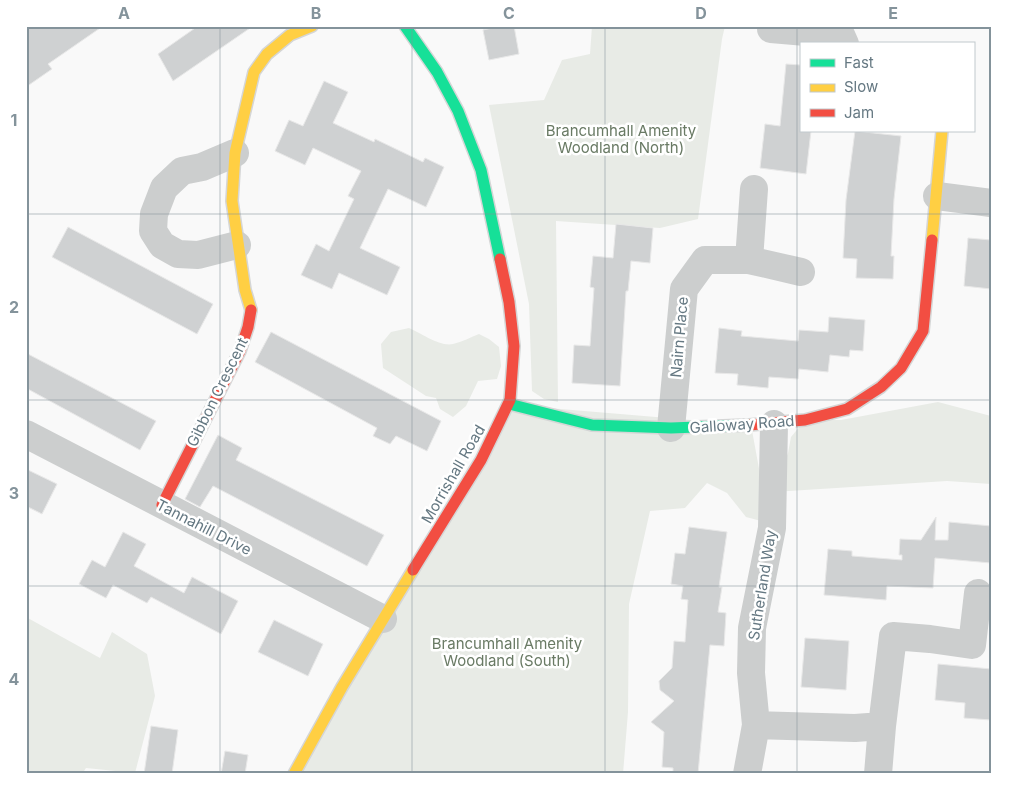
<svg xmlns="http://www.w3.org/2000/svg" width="1017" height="800" viewBox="0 0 1017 800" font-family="Inter,sans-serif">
<rect width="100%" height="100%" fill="#f9f9f9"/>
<!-- green -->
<path fill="#e8ebe6" d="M 592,26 L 725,26 L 722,39 L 698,219 L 660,228 L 556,221 L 558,402 L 544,399 L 532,391 L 529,304 L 489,105 L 544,100 L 562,60 L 590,54 Z
M 409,328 C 421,333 440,347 453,344 C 462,342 471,337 479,334 L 489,339 L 499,347 L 501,366 L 497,379 L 478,381 L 466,406 L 453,417 L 440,409 L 436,398 L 426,396 L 383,368 L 381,344 L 391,332 Z
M 938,402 L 991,416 L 991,484 L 947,481 L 773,492 L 788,453 L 791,437 L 805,420 L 841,420 Z
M 513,405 L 751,425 L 769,523 L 746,517 L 727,493 L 707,483 L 685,508 L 650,511 L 629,604 L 628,712 L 623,774 L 294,774 Z
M 26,617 L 100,658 L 112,632 L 147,654 L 155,696 L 135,773 L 86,768 L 82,774 L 26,774 Z"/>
<!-- building -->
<path fill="#cfd1d2" stroke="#e8e8e8" d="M 26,26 L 103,26 L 48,64 L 52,69 L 26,87 Z
M 198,26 L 253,26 L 173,81 L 158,54 Z
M 503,26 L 514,26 L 519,54 L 489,60 L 483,30 Z
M 786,64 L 801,65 L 801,131 L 811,131 L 806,174 L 760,168 L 765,124 L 780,126 Z
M 324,81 L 348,92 L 333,123 L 374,142 L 375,139 L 423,162 L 425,158 L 444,167 L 426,207 L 388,189 L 360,248 L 400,267 L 387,295 L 339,273 L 332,289 L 301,275 L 316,244 L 329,251 L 354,199 L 348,196 L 361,171 L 313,148 L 305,165 L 275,151 L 289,120 L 303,126 Z
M 855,131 L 901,136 L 894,199 L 891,256 L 894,256 L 893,279 L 856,278 L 857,259 L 843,258 L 846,200 Z
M 616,224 L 653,228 L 650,263 L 631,261 L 628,291 L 626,291 L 620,386 L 572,383 L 574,345 L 590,346 L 594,288 L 590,287 L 593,256 L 613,258 Z
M 68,227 L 213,304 L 197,334 L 52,257 Z
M 968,238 L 991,240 L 991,289 L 964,286 Z
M 829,317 L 865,320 L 863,351 L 850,350 L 849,357 L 830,355 L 828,372 L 799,369 L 798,379 L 769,377 L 768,388 L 737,385 L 738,374 L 715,373 L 719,328 L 742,331 L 741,336 L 798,341 L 799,330 L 828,332 Z
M 271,332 L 441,421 L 427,451 L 396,436 L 390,444 L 373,436 L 377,428 L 255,362 Z
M 26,353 L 156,421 L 140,450 L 26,388 Z
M 218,435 L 242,448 L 236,460 L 384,535 L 367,566 L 213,486 L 200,507 L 185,499 Z
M 26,469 L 57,484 L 42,514 L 26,506 Z
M 936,517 L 935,540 L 948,540 L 949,522 L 991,526 L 991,563 L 935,558 L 933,588 L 887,586 L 886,600 L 824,595 L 828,549 L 852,551 L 852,556 L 902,560 L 902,555 L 899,555 L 900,539 L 921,540 Z
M 689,527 L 727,532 L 719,587 L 722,587 L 718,612 L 726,613 L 724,646 L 710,645 L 698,774 L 673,774 L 673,768 L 662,767 L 664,732 L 651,722 L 674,701 L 660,690 L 659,681 L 672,668 L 674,641 L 685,642 L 688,600 L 681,599 L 683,586 L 671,584 L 675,553 L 685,554 Z
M 123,532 L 146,544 L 134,566 L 184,593 L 192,577 L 238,601 L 221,634 L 151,597 L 147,603 L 113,585 L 106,598 L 79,584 L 92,560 L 105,567 Z
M 274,620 L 323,644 L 308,676 L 258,652 Z
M 805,638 L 849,641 L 846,690 L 801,687 Z
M 938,664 L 991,669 L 991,720 L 964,718 L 965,703 L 935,700 Z
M 151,726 L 178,730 L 172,774 L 144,774 Z
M 225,751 L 248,755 L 245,774 L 221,774 Z"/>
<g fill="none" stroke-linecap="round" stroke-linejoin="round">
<!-- fast casing -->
<g stroke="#d5d6d6" stroke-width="14">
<path id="fast" d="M 405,26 L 437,72 L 458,111 L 481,170 L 500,259
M 510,400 L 513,405 L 592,425 L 671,428 L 749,425"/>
</g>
<!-- slow casing -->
<g stroke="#d5d6d6" stroke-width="14">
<path id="slow" d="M 932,240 L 942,131
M 251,310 L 245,290 L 232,201 L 235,153 L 254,72 L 267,54 L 290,35 L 312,26
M 294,774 L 342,687 L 413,570"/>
</g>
<!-- jam casing -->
<g stroke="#d5d6d6" stroke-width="14">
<path id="jam" d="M 749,425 L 805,420 L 847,409 L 881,387 L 901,368 L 923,331 L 932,240
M 162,505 L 240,351 L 248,327 L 251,310
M 413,570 L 481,460 L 510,400 L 514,346 L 509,302 L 500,259"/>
</g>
<!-- street -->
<path stroke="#cccece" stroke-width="28" d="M 771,26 L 771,29 L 841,35 L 845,44
M 235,153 L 202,167 L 182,171 L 164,188 L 154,214 L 153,231 L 162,245 L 178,254 L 198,255 L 237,245
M 937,196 L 991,203
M 749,260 L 754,189
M 671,428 L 684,289 L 705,260 L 749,260 L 801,272
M 26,434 L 383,619
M 756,725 L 855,728 L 882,726 L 893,636 L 930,639 L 972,645 L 978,593
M 747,774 L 756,725 L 751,673 L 752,628 L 772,528 L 774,424
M 878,774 L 882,726"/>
<!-- fast -->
<use href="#fast" stroke="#16e098" stroke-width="11"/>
<!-- slow -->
<use href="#slow" stroke="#ffcf43" stroke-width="11"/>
<!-- jam -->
<use href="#jam" stroke="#f24e42" stroke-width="11"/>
</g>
<!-- grid -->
<path fill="none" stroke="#84939b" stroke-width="1" stroke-opacity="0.55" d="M 220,26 L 220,774M 412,26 L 412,774M 605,26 L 605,774M 797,26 L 797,774M 26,214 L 991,214M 26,400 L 991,400M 26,586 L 991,586"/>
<g text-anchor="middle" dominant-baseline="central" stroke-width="5" stroke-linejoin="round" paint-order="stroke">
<!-- park labels -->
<g font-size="15" fill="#697a64" stroke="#fff">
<text x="621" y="130">Brancumhall Amenity<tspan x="621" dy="17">Woodland (North)</tspan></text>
<text x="507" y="643">Brancumhall Amenity<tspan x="507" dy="17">Woodland (South)</tspan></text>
</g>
<!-- street labels -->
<g font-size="15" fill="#657882" stroke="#fff">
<text transform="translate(679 337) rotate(-85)">Nairn Place</text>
<text transform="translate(217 392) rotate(-64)">Gibbon Crescent</text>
<text transform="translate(742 424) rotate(-4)">Galloway Road</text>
<text transform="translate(453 474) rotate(-60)">Morrishall Road</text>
<text transform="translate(204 527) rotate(27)">Tannahill Drive</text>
<text transform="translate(762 585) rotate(-81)">Sutherland Way</text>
</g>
</g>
<!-- border -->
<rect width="1017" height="800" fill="none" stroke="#ffffff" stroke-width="55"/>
<!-- legend -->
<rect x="800" y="42" width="175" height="90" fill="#ffffff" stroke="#c1c9cd"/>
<rect x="810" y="59" width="25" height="8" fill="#16e098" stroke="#c1c9cd"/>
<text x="844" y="68" font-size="15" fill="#657882">Fast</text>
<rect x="810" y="84" width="25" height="8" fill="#ffcf43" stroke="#c1c9cd"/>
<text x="844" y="92" font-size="15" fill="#657882">Slow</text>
<rect x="810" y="109" width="25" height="8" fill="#f24e42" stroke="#c1c9cd"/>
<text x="844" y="118" font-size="15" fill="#657882">Jam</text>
<rect x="28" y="28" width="962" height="744" fill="none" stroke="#84939b" stroke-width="2"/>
<g font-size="16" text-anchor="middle" font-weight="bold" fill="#84939b">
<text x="124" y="19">A</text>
<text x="316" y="19">B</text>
<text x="509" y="19">C</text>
<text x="701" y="19">D</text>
<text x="893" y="19">E</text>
<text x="14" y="126">1</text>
<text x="14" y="313">2</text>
<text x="14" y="499">3</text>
<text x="14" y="685">4</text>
</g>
</svg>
